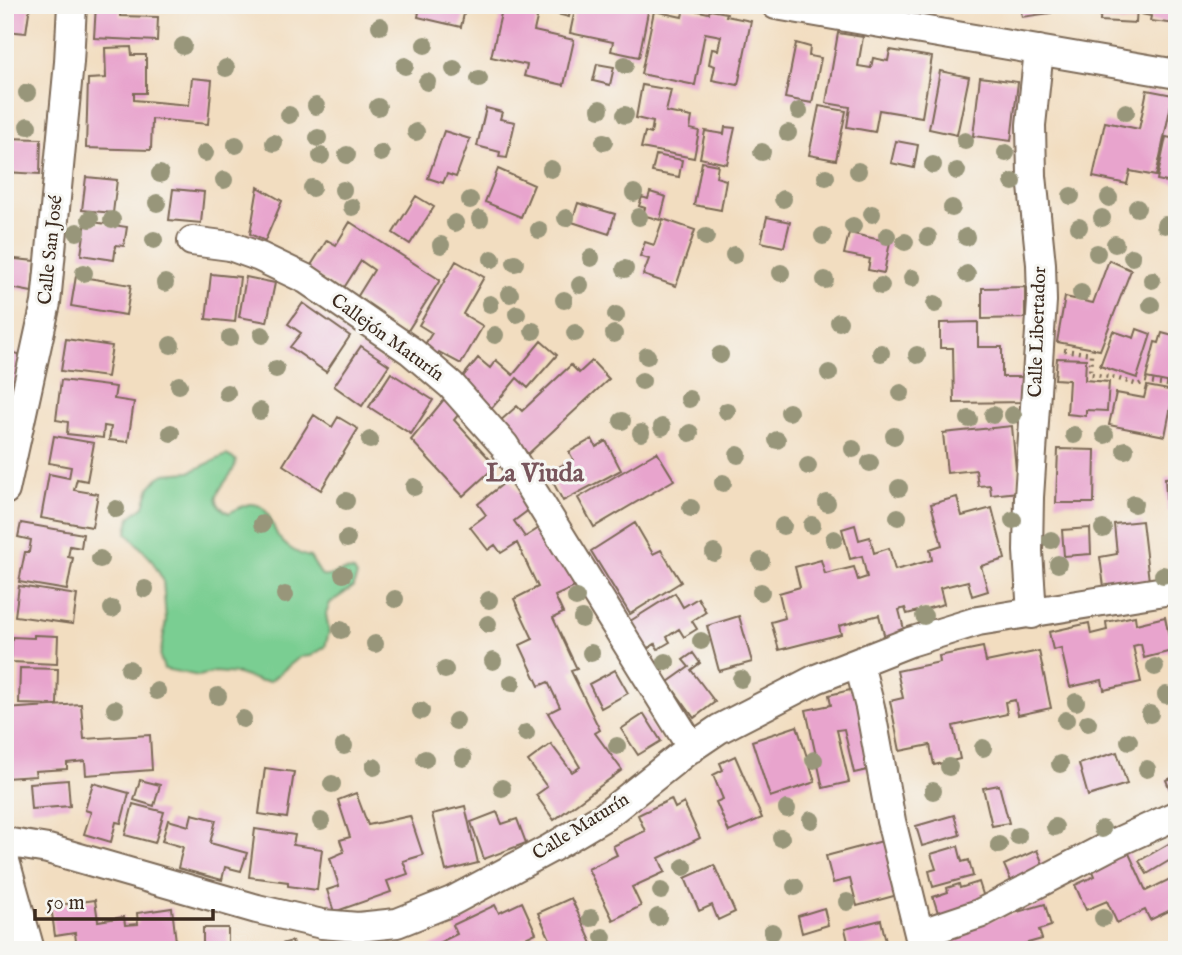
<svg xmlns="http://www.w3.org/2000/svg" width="1182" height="955" viewBox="0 0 1182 955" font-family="'IM FELL English',serif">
<rect width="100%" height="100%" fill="#f6f6f2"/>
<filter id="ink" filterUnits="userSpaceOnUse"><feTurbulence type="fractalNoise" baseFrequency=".0143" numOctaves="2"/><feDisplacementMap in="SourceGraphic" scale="14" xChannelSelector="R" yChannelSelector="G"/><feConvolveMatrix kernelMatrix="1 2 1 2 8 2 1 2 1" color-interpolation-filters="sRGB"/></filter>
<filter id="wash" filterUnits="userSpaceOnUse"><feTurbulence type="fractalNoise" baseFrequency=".00686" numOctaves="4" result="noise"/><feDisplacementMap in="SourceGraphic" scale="28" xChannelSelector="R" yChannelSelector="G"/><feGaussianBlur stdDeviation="1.57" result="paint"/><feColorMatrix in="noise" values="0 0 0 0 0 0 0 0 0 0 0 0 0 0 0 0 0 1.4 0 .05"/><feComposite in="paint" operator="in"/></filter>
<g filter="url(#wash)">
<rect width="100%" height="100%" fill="#f2ddc0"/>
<!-- grass -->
<path fill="#7ace92" stroke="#5a7c58" stroke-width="2" d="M 226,455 L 236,460 C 235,481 198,497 229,513 C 235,510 244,505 250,504 C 269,503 271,524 278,536 C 284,546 299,555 310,557 L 322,576 C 334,578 338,568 354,571 L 357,576 L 353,587 L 330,603 L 326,614 L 329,632 L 325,647 L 311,656 L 300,657 L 270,681 L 259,681 L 238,674 L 215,672 L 199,676 L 164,669 L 160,657 L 166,621 L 163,580 L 151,559 L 127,533 L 130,517 L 144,506 L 150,487 L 158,478 L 165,474 L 190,472 Z"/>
<g id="blocks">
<!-- building -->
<path fill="#e8a4cd" d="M 5,5 L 30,5 L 26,33 L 5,31 Z
M 96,5 L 120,5 L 120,16 L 158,17 L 157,41 L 94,38 Z
M 392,5 L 466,5 L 461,27 L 418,17 L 419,12 Z
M 503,5 L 540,5 L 534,31 L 574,40 L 564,85 L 524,76 L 527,65 L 491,57 Z
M 551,5 L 571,5 L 569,17 L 549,12 Z
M 576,5 L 649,7 L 639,57 L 611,51 L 613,42 L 570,33 Z
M 1020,5 L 1050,5 L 1051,13 L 1022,17 Z
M 1101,5 L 1137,5 L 1136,23 L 1100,21 Z
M 1142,5 L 1177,5 L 1177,24 L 1150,21 L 1151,16 L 1141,14 Z
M 684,8 L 709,13 L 710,10 L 727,13 L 726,16 L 751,21 L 738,85 L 712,80 L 715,66 L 709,64 L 712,49 L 718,50 L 721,36 L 705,33 L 695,85 L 641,74 L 654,11 L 682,17 Z
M 838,33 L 863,37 L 858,66 L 871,68 L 873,58 L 888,61 L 890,50 L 932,57 L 922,117 L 879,110 L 875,132 L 847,127 L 850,107 L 826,103 Z
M 796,43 L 810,47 L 809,56 L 821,58 L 812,103 L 785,98 Z
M 131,47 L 132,55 L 146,55 L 146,93 L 134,93 L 134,100 L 189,105 L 192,78 L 212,80 L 208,124 L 152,119 L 151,150 L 86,148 L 88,79 L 106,78 L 105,48 Z
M 597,64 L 614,67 L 610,85 L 593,81 Z
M 940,71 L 969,77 L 957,135 L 929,129 Z
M 980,77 L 1018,82 L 1011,141 L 973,136 Z
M 642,85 L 671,90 L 666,112 L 692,117 L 690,129 L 699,131 L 694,158 L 641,148 L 645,132 L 651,134 L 653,122 L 636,118 Z
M 1147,90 L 1173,95 L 1156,176 L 1130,171 L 1127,184 L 1093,177 L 1105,122 L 1139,129 Z
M 819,106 L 846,111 L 836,160 L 809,155 Z
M 486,108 L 502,112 L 500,119 L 515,122 L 507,158 L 499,157 L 500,152 L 477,146 Z
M 725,127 L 735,128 L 727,164 L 700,158 L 705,131 L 724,134 Z
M 444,131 L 470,139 L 456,177 L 447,174 L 443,183 L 428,178 Z
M 1166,137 L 1177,139 L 1177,184 L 1157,180 Z
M 5,138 L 41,139 L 40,174 L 5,172 Z
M 896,141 L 918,145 L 914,168 L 891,163 Z
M 656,155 L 682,160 L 679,177 L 652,172 Z
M 702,162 L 718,165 L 716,177 L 726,180 L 721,210 L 694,205 Z
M 498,169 L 534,185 L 521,217 L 485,202 Z
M 86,177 L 117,180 L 113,213 L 82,210 Z
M 258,187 L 282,201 L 265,241 L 250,234 Z
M 173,189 L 204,192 L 201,223 L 169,220 Z
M 650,192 L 666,197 L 660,220 L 643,215 L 645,208 L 639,206 L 642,197 L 648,199 Z
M 416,196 L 434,207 L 410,244 L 393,233 Z
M 578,203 L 615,214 L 609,234 L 572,222 Z
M 767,217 L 790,222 L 784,247 L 761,242 Z
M 663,219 L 695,230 L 676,286 L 643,275 L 649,259 L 640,256 L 645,242 L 654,245 Z
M 86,221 L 127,227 L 124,246 L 116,245 L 114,260 L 81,255 Z
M 350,222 L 440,280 L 407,332 L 356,299 L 374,270 L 361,261 L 342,291 L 308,270 L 327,240 L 336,245 Z
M 849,233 L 890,242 L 884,273 L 868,270 L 870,259 L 844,254 Z
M 5,258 L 35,261 L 32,292 L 5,287 Z
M 1109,260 L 1131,270 L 1100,350 L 1057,342 L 1065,297 L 1093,303 Z
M 456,261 L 484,277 L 463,314 L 483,326 L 461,364 L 439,352 L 436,357 L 422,349 L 432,333 L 419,325 Z
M 211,274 L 240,277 L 235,322 L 206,319 Z
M 76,276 L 131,285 L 126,315 L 71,306 Z
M 246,277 L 275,283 L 267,322 L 239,317 Z
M 1025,287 L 1025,318 L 982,319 L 982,288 Z
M 303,303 L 350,336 L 326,372 L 290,347 L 301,333 L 288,324 Z
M 978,322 L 978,347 L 1002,347 L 1002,377 L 1024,377 L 1025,402 L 954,403 L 953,348 L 940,348 L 940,323 Z
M 1137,329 L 1151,334 L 1137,378 L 1100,366 L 1113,331 L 1134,338 Z
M 1162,333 L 1177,337 L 1177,384 L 1146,378 L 1155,342 L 1159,343 Z
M 66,339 L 112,346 L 107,377 L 61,371 Z
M 541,341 L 557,355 L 528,388 L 517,378 L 492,408 L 460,380 L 478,358 L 490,368 L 496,360 L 513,375 Z
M 361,346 L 389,365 L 362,406 L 334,386 Z
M 5,351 L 23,355 L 16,388 L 5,385 Z
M 1057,358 L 1086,359 L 1085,380 L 1109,382 L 1107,411 L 1086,410 L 1086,416 L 1067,414 L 1069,380 L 1055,379 Z
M 592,361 L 609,379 L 528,454 L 499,422 L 517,406 L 522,411 L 571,365 L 579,373 Z
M 391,373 L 433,400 L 411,434 L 369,407 Z
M 61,380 L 116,387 L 114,399 L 134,402 L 128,442 L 109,440 L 111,427 L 104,426 L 103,438 L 67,434 L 68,422 L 56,420 Z
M 1147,386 L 1174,391 L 1165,436 L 1109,425 L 1116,393 L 1144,398 Z
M 445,398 L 459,414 L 454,420 L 496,466 L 463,496 L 411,440 Z
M 314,415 L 332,427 L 338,417 L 358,429 L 321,490 L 283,465 Z
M 1012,426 L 1018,492 L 991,495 L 990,485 L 978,486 L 976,470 L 947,473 L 943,433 Z
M 54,436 L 94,443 L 87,481 L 77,479 L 74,490 L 98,494 L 92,527 L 41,518 L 49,474 L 69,478 L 71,467 L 49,463 Z
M 592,439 L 596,447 L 606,441 L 621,470 L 563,501 L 548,473 L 573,459 L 569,452 Z
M 1058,449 L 1095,450 L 1094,503 L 1056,503 Z
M 657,452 L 674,480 L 594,527 L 578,498 Z
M 1177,477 L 1177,510 L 1167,511 L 1165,478 Z
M 509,479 L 530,509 L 514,521 L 525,537 L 544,525 L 577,586 L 555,596 L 563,613 L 553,618 L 577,669 L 571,671 L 600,730 L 595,733 L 622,770 L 554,820 L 536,795 L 547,787 L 528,761 L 551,744 L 572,772 L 580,767 L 548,713 L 560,707 L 548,682 L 539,686 L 520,645 L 533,639 L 514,599 L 538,587 L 517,543 L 501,553 L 495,545 L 488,550 L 470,527 L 486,515 L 478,504 Z
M 957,497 L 962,516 L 992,508 L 1005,559 L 981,566 L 988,591 L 972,596 L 968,581 L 940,588 L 944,604 L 907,614 L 905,608 L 899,610 L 906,637 L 886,642 L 879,615 L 839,626 L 841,634 L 779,650 L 771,622 L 785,618 L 779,593 L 800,587 L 795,567 L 821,560 L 825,574 L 854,567 L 858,580 L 867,577 L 862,556 L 850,559 L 842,529 L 855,525 L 859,540 L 870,537 L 874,553 L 889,548 L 895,570 L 932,560 L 930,549 L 942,545 L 931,504 Z
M 1142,521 L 1149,581 L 1104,587 L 1100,557 L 1117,554 L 1114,524 Z
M 21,523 L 83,534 L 81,548 L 70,546 L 68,557 L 73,558 L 67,590 L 19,582 L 25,552 L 29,552 L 31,540 L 18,537 Z
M 635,523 L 653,554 L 661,550 L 681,582 L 630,614 L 591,551 Z
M 1090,528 L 1091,554 L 1064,556 L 1062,530 Z
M 19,586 L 77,595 L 73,624 L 15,616 Z
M 675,593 L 683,607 L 698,598 L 706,612 L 692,621 L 697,629 L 684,637 L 679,629 L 667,637 L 670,642 L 658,649 L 655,644 L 644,651 L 627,623 Z
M 739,616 L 752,662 L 719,671 L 707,626 Z
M 1135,616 L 1136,624 L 1165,617 L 1172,651 L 1144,658 L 1141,644 L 1133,646 L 1141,682 L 1104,690 L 1102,680 L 1070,687 L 1061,648 L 1053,650 L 1049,632 L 1089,623 L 1091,634 L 1107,630 L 1106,622 Z
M 1177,625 L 1177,648 L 1168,629 Z
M 34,635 L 58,636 L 57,664 L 11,662 L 12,637 L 34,638 Z
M 983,647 L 986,662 L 1039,651 L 1051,708 L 1018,715 L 1015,700 L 1005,702 L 1007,714 L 953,726 L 960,759 L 934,765 L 930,745 L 900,751 L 890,701 L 903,698 L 897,671 L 940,662 L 939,656 Z
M 693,653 L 700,663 L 691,670 L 715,702 L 694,718 L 668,682 L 689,667 L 683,660 Z
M 20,668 L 58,669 L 57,705 L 19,704 Z
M 615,670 L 628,693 L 601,708 L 589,684 Z
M 863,687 L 881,767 L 854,773 L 844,729 L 837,730 L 849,782 L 823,788 L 806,710 L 831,705 L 829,695 Z
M 81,704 L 84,739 L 150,735 L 152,770 L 86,775 L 85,761 L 67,763 L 67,769 L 35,771 L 36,776 L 5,778 L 5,709 Z
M 644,714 L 661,741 L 638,755 L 621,729 Z
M 797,726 L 815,782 L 770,797 L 752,741 Z
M 1117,752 L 1127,784 L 1088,796 L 1079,764 Z
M 735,756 L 762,818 L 729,832 L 716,802 L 723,799 L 713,775 L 723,770 L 720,763 Z
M 265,768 L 294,772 L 287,818 L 259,814 Z
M 1177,776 L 1177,807 L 1166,780 Z
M 68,780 L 70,806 L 31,809 L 29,783 Z
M 140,780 L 160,785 L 154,806 L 134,800 Z
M 93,783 L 129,793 L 121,823 L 116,822 L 111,842 L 84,834 L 91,812 L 85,810 Z
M 999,785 L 1009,823 L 992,826 L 983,788 Z
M 356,793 L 368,825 L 410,816 L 423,855 L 403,861 L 408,874 L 387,881 L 391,892 L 334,912 L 327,890 L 339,886 L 330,858 L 344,852 L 340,840 L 350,837 L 338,800 Z
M 671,799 L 675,808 L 684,803 L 700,838 L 659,858 L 665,872 L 632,887 L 641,906 L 613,920 L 588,869 L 617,855 L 613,846 L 645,831 L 638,815 Z
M 133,804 L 164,812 L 155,843 L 125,835 Z
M 465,806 L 478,863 L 446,871 L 432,814 Z
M 497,812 L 502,824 L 517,819 L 526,843 L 484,859 L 471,822 Z
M 192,814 L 216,820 L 210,843 L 247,853 L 241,871 L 225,867 L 222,880 L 178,868 L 183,847 L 162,841 L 168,820 L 189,826 Z
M 954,815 L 960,835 L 922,846 L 916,826 Z
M 255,829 L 295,835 L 293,845 L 322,849 L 317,890 L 288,886 L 288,882 L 249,877 Z
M 890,839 L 901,894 L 857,906 L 850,879 L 833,883 L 826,856 Z
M 1177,839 L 1177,856 L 1147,874 L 1139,861 Z
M 958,846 L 962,862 L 969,860 L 973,876 L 933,887 L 929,871 L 936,869 L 931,854 Z
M 1127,849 L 1146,891 L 1172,878 L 1177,889 L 1177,907 L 1150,920 L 1145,910 L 1117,923 L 1107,901 L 1086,910 L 1075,885 L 1095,876 L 1091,866 Z
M 1037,850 L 1048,876 L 1015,890 L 1004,865 Z
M 714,865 L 735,912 L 718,920 L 712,905 L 699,911 L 685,878 Z
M 979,882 L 987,907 L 941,922 L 933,897 L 948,892 L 947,888 L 959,884 L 960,888 Z
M 571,898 L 595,950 L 555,950 L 538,913 Z
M 95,900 L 98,921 L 124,917 L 125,925 L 138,924 L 137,913 L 172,908 L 177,950 L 77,950 L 75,933 L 55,936 L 51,906 Z
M 522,902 L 536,933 L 513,944 L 516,950 L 424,950 L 457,934 L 453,925 L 495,905 L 499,913 Z
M 1045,904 L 1051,926 L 1039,930 L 1042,939 L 1024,944 L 1026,950 L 941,950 L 938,939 L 980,923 Z
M 824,908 L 828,925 L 802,933 L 798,916 Z
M 881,920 L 886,942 L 850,950 L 845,929 Z
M 203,928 L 228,928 L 228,950 L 203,950 Z
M 292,941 L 294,950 L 264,950 L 264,949 Z"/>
</g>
</g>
<g filter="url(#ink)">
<use href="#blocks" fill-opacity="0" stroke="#7b6957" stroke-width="2"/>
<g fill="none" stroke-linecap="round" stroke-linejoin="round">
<!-- street casing -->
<g stroke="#7b6957" stroke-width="32">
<path id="street" d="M 776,5 L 1177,74
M 192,241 L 230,246 L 260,257 L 306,279 L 411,351 L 451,385 L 504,445 L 692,748
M 5,490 L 46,303 L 69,62 L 72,5
M 1032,614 L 1028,551 L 1029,497 L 1042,301 L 1041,264 L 1032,176 L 1031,125 L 1039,50
M 859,664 L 870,707 L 891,821 L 923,950
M 5,842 L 48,849 L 257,909 L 322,924 L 358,927 L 397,923 L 452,901 L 551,848 L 605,816 L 688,750 L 719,729 L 816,679 L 910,642 L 978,621 L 1177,589
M 5,861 L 30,950
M 919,934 L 979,914 L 1113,844 L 1177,815"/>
</g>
<!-- path -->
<path stroke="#7b6957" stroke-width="4.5" stroke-dasharray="2 5" stroke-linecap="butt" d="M 1064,350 L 1091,354 L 1090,374 L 1116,378 L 1138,385 L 1145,381 L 1177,387"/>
<!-- street -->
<use href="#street" stroke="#fff" stroke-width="28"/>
</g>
<!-- trees -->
<g fill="#98967a">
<circle cx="380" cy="26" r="9"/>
<circle cx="425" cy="45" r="9"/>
<circle cx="183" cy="46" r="9"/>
<circle cx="625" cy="65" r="9"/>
<circle cx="405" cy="66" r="9"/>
<circle cx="226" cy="68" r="9"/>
<circle cx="454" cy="69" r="9"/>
<circle cx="479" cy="79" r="9"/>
<circle cx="427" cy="82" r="9"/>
<circle cx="27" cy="93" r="9"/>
<circle cx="316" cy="106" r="9"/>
<circle cx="378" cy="107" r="9"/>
<circle cx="600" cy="109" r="9"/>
<circle cx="799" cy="111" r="9"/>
<circle cx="1126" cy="112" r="9"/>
<circle cx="289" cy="115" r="9"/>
<circle cx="625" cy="115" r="9"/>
<circle cx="28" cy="126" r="9"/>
<circle cx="416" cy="132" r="9"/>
<circle cx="788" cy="133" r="9"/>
<circle cx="318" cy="138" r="9"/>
<circle cx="965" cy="141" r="9"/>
<circle cx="604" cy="142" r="9"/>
<circle cx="274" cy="143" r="9"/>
<circle cx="236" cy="145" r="9"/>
<circle cx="762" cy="152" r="9"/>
<circle cx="205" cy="153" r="9"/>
<circle cx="381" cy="153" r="9"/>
<circle cx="1006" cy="153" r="9"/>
<circle cx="347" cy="155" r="9"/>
<circle cx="321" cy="156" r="9"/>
<circle cx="933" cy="165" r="9"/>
<circle cx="551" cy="169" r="9"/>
<circle cx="858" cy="171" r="9"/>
<circle cx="957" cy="171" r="9"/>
<circle cx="160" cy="174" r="9"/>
<circle cx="826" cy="177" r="9"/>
<circle cx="224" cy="180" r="9"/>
<circle cx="1013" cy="182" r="9"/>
<circle cx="312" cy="188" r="9"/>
<circle cx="343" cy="190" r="9"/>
<circle cx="634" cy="193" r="9"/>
<circle cx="1071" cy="196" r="9"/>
<circle cx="1109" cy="198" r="9"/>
<circle cx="783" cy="199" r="9"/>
<circle cx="470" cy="200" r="9"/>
<circle cx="157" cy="203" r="9"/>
<circle cx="352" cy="207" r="9"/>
<circle cx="952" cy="208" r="9"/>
<circle cx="1137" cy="208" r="9"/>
<circle cx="872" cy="214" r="9"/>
<circle cx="639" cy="217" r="9"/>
<circle cx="566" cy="218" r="9"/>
<circle cx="1102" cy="218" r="9"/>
<circle cx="90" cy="219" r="9"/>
<circle cx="480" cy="219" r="9"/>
<circle cx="112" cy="220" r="9"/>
<circle cx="455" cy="223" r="9"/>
<circle cx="1165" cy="225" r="9"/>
<circle cx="853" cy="226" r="9"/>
<circle cx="1079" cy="227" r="9"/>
<circle cx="539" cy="230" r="9"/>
<circle cx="77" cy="232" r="9"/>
<circle cx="823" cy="236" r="9"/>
<circle cx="887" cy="236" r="9"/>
<circle cx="706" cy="237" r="9"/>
<circle cx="928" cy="237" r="9"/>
<circle cx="966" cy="237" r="9"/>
<circle cx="154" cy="240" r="9"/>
<circle cx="905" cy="242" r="9"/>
<circle cx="1115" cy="244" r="9"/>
<circle cx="441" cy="245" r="9"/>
<circle cx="1097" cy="253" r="9"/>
<circle cx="734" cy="255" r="9"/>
<circle cx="1132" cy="257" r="9"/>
<circle cx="591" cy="258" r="9"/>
<circle cx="492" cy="259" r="9"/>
<circle cx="515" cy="263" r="9"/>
<circle cx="625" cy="269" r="9"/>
<circle cx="84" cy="273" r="9"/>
<circle cx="781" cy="273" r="9"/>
<circle cx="967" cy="274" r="9"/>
<circle cx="912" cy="278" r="9"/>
<circle cx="825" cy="280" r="9"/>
<circle cx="1152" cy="280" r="9"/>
<circle cx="165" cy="283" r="9"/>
<circle cx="580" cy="285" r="9"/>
<circle cx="881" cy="286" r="9"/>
<circle cx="1081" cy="293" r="9"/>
<circle cx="510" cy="294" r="9"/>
<circle cx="564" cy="300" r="9"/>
<circle cx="490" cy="304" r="9"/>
<circle cx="935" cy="304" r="9"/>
<circle cx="1151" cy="305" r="9"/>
<circle cx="517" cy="314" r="9"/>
<circle cx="616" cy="315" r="9"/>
<circle cx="839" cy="322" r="9"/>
<circle cx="533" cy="331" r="9"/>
<circle cx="575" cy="333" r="9"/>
<circle cx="614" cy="334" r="9"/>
<circle cx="262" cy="335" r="9"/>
<circle cx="495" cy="335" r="9"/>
<circle cx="230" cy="338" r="9"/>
<circle cx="171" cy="345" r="9"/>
<circle cx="881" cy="353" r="9"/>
<circle cx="720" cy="355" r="9"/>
<circle cx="917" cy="355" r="9"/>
<circle cx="647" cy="356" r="9"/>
<circle cx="276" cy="369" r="9"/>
<circle cx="829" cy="373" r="9"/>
<circle cx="642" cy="381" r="9"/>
<circle cx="179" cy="385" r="9"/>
<circle cx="227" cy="393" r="9"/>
<circle cx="901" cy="393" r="9"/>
<circle cx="689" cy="399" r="9"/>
<circle cx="260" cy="411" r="9"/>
<circle cx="727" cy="411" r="9"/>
<circle cx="789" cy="412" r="9"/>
<circle cx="993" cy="415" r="9"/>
<circle cx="1013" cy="415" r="9"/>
<circle cx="969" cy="419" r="9"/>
<circle cx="622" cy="421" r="9"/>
<circle cx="662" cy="427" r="9"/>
<circle cx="171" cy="433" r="9"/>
<circle cx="641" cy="433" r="9"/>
<circle cx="690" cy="433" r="9"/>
<circle cx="1074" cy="435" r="9"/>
<circle cx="1105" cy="435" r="9"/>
<circle cx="894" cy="436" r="9"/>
<circle cx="370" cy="440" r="9"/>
<circle cx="777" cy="440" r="9"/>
<circle cx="853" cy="449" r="9"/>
<circle cx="1125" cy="450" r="9"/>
<circle cx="738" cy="455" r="9"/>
<circle cx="870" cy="463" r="9"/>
<circle cx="808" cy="466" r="9"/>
<circle cx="723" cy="483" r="9"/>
<circle cx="414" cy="487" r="9"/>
<circle cx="899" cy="488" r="9"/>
<circle cx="346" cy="501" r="9"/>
<circle cx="827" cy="503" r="9"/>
<circle cx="1134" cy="504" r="9"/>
<circle cx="691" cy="508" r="9"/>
<circle cx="116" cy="509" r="9"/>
<circle cx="898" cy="517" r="9"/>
<circle cx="1013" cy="520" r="9"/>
<circle cx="262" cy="524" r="9"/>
<circle cx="812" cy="525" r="9"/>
<circle cx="783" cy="526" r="9"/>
<circle cx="1103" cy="529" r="9"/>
<circle cx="347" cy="539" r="9"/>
<circle cx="834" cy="539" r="9"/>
<circle cx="1051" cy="540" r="9"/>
<circle cx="714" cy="553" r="9"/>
<circle cx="100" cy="559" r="9"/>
<circle cx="761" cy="561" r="9"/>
<circle cx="1058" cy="564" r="9"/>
<circle cx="343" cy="574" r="9"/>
<circle cx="1163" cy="575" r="9"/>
<circle cx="145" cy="589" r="9"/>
<circle cx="761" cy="592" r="9"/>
<circle cx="285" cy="595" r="9"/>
<circle cx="576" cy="598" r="9"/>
<circle cx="395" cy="599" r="9"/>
<circle cx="489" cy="600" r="9"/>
<circle cx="112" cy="609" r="9"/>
<circle cx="924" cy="616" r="9"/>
<circle cx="582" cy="619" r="9"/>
<circle cx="488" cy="624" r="9"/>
<circle cx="341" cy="630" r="9"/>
<circle cx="701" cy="641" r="9"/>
<circle cx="375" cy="644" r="9"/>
<circle cx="591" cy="653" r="9"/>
<circle cx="493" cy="661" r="9"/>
<circle cx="666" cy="662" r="9"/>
<circle cx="1155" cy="667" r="9"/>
<circle cx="129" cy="669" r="9"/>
<circle cx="445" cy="670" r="9"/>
<circle cx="741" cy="679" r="9"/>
<circle cx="512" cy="683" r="9"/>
<circle cx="157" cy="691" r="9"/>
<circle cx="1166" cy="695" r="9"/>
<circle cx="218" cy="696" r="9"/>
<circle cx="1076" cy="702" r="9"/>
<circle cx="115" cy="709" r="9"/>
<circle cx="421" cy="711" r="9"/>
<circle cx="1150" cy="714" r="9"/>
<circle cx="243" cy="719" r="9"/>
<circle cx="1066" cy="720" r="9"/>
<circle cx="456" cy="721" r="9"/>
<circle cx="1088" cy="723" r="9"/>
<circle cx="526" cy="733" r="9"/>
<circle cx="1129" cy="741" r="9"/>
<circle cx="344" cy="746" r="9"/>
<circle cx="617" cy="746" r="9"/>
<circle cx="983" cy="748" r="9"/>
<circle cx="463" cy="758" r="9"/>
<circle cx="425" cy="759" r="9"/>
<circle cx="814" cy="760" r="9"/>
<circle cx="1060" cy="764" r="9"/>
<circle cx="374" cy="767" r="9"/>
<circle cx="949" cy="767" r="9"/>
<circle cx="1147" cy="769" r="9"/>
<circle cx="332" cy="784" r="9"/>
<circle cx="502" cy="788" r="9"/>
<circle cx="933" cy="791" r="9"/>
<circle cx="787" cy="809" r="9"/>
<circle cx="811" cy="820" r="9"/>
<circle cx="321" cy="821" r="9"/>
<circle cx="1055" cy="827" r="9"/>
<circle cx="1102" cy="829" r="9"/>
<circle cx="1018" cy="836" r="9"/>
<circle cx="781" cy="838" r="9"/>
<circle cx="999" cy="845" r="9"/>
<circle cx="684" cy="867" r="9"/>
<circle cx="795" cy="887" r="9"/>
<circle cx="661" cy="891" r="9"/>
<circle cx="847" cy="902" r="9"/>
<circle cx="658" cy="917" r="9"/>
<circle cx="591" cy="918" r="9"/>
<circle cx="1103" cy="918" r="9"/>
<circle cx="772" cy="932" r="9"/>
<circle cx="603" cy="937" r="9"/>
</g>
</g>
<g text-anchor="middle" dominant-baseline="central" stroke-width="6" stroke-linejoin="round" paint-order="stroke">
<!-- street labels -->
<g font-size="19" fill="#3b2a1e" stroke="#f6f6f2">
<text transform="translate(51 250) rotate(-84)">Calle San José</text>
<text transform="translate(1038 332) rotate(-88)">Calle Libertador</text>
<text transform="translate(387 338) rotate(36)">Callejón Maturín</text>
<text transform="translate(581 827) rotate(-32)">Calle Maturín</text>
</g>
<!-- district labels -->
<g font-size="26" font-weight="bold" fill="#78555b" stroke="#f6f6f2">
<text x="535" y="473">La Viuda</text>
</g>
</g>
<!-- margin -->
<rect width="1182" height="955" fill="none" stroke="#f6f6f2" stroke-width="28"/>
<!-- scale -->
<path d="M35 909v10h178v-10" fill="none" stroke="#3b2a1e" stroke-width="3.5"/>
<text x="46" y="909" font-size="21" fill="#3b2a1e" stroke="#f6f6f2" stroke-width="5" paint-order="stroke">50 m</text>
</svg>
